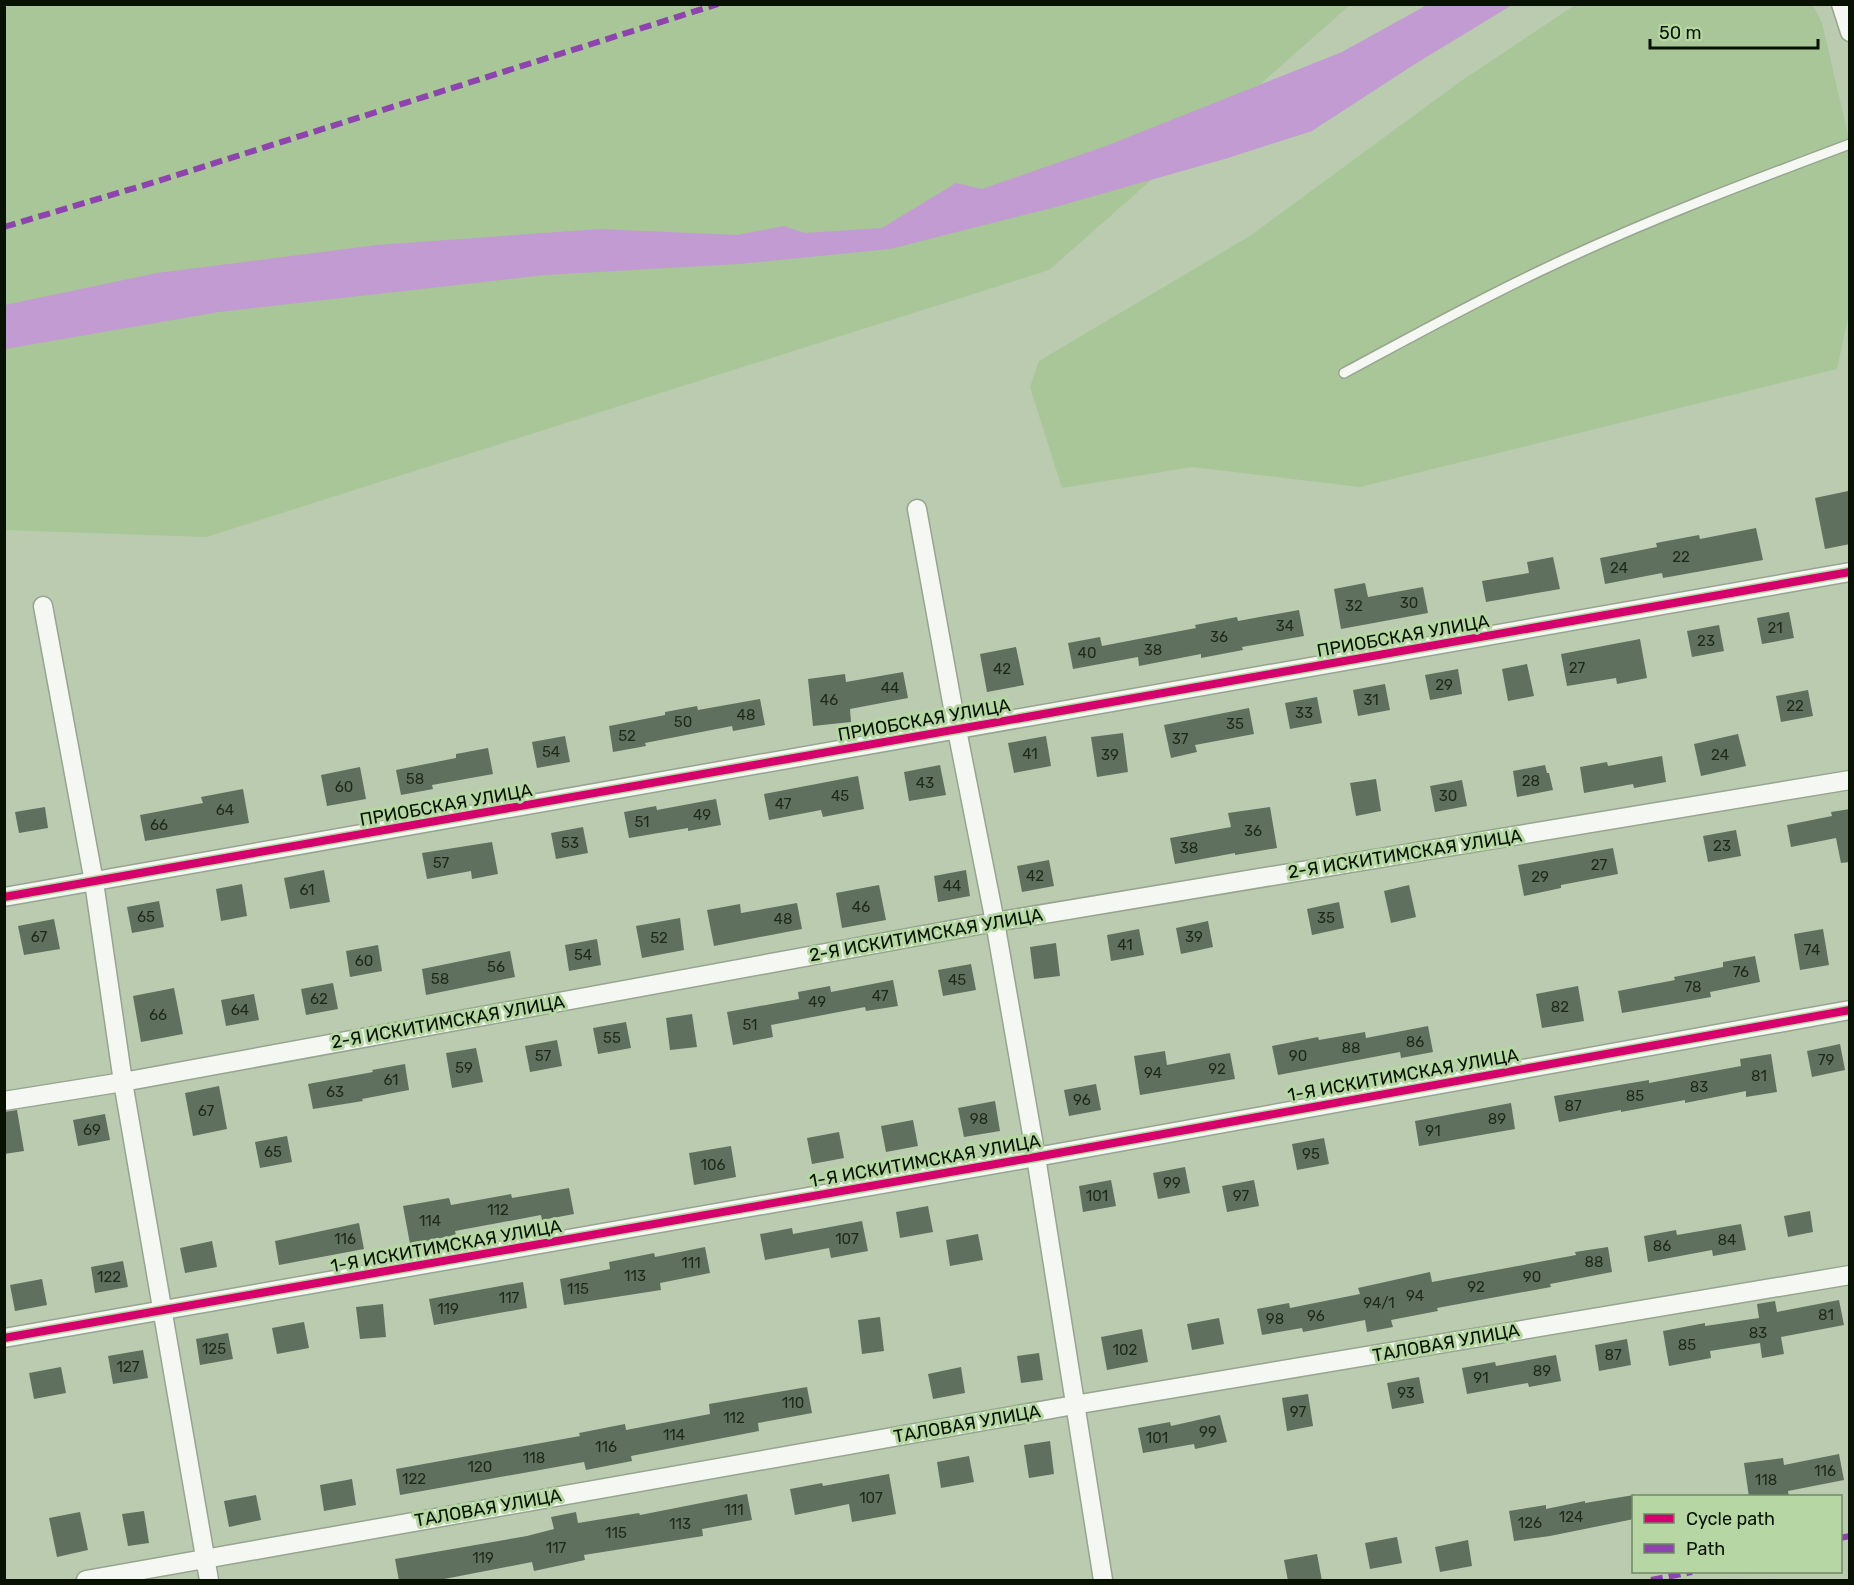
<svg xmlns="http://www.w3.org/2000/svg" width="1854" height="1585" viewBox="0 0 1854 1585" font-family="Rubik,sans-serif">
<rect width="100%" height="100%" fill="#bacbb0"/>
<!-- green -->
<path fill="#a8c697" d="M 5,5 L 1350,5 L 1049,270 L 206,537 L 5,530 Z
M 1575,5 L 1813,5 L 1822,23 L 1849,139 L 1849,313 L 1837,369 L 1360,487 L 1192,467 L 1062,488 L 1030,387 L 1039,361 L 1250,236 L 1461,81 Z"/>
<!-- water -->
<path fill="#c29bd2" d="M 1427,5 L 1512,5 L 1415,64 L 1312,131 L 1228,158 L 1052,208 L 890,249 L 739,264 L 545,275 L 219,312 L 5,349 L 5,305 L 157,273 L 377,245 L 600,229 L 737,235 L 784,226 L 805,233 L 882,228 L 956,183 L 982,189 L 1106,146 L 1342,52 Z"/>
<!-- building -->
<path fill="#60705f" d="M 1848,491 L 1850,501 L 1850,544 L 1825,549 L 1815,498 Z
M 1756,528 L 1763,560 L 1663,578 L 1662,573 L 1605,584 L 1600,558 L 1657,547 L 1656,543 L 1699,535 L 1700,539 Z
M 1553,557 L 1560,589 L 1486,602 L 1482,581 L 1529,573 L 1527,562 Z
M 1365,583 L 1368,597 L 1423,587 L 1428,613 L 1341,629 L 1334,589 Z
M 1299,610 L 1304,636 L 1242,647 L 1243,650 L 1201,658 L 1201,654 L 1139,666 L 1138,657 L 1073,669 L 1068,643 L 1100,637 L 1102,646 L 1196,628 L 1195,625 L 1237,617 L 1238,621 Z
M 1789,612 L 1794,638 L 1762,644 L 1757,618 Z
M 1719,625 L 1724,651 L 1692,657 L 1687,631 Z
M 1640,639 L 1647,678 L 1617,684 L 1616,678 L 1567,686 L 1561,654 Z
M 1016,647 L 1024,685 L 987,692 L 980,654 Z
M 1527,664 L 1534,696 L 1508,701 L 1502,669 Z
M 1458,669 L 1462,694 L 1430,700 L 1425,675 Z
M 903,672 L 908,698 L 850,709 L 851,722 L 813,726 L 808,679 L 845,674 L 846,682 Z
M 1385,684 L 1390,710 L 1358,716 L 1353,690 Z
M 1808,690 L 1813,716 L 1781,722 L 1776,696 Z
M 1317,697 L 1322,723 L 1290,729 L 1285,703 Z
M 760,699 L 765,725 L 733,731 L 732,726 L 645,743 L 646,746 L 613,752 L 609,726 L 665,715 L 665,712 L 697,706 L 698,710 Z
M 1249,708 L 1254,734 L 1195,745 L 1197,752 L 1171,758 L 1164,725 Z
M 1123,733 L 1128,772 L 1097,777 L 1091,737 Z
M 1738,734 L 1746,766 L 1701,776 L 1694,744 Z
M 565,736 L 570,762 L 537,768 L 532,742 Z
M 1046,736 L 1051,766 L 1014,773 L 1008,743 Z
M 488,748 L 493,774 L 432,785 L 433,789 L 401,795 L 396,770 L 456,758 L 456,754 Z
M 1662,756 L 1666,782 L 1634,788 L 1633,784 L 1584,793 L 1580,767 L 1607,762 L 1608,766 Z
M 940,765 L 946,795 L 909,801 L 904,772 Z
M 1545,765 L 1547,773 L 1549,773 L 1553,790 L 1517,797 L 1513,771 Z
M 360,767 L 366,799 L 327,806 L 321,775 Z
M 858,776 L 864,809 L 823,817 L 821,810 L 769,820 L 764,794 Z
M 1376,779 L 1381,811 L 1356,816 L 1350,783 Z
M 1462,780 L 1467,806 L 1435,812 L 1430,786 Z
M 243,789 L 249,823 L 145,841 L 140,815 L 203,803 L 201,797 Z
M 716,799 L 721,825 L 688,831 L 688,828 L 629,838 L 624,812 L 656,806 L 657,810 Z
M 45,807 L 48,828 L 19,833 L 15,812 Z
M 1270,807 L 1277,848 L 1235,855 L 1235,853 L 1175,864 L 1170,838 L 1231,827 L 1228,813 Z
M 1850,809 L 1850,862 L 1841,863 L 1836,838 L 1791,847 L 1787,825 L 1832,816 L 1831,812 Z
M 583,827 L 588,853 L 556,859 L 551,833 Z
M 1736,830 L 1741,856 L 1708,862 L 1703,836 Z
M 492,842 L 498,874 L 472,879 L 471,871 L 427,879 L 422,853 Z
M 1613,848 L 1618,874 L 1561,885 L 1561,888 L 1524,896 L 1518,865 Z
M 1049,860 L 1054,886 L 1022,892 L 1017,866 Z
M 324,870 L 330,902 L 290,909 L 284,878 Z
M 966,870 L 970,896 L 938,902 L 934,876 Z
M 242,884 L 247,916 L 221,921 L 216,889 Z
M 879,885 L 886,920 L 842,928 L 836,893 Z
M 1409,885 L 1416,917 L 1391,923 L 1384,891 Z
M 159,901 L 164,927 L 132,933 L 127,907 Z
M 1339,902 L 1344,928 L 1312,935 L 1307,909 Z
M 797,903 L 802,929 L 714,946 L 707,910 L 740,904 L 741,913 Z
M 680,918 L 684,950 L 642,958 L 636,926 Z
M 54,919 L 60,949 L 24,955 L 18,926 Z
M 1208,921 L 1213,947 L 1181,954 L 1176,928 Z
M 1139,929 L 1144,955 L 1111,961 L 1107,935 Z
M 1823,929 L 1829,965 L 1800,970 L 1794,934 Z
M 597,939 L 601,965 L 569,971 L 565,945 Z
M 1056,943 L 1060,976 L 1034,979 L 1030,947 Z
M 378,945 L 382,971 L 350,977 L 346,951 Z
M 510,951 L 515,977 L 426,995 L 422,969 Z
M 1755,956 L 1760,982 L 1710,992 L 1711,997 L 1622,1013 L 1618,991 L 1675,980 L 1674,977 L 1723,967 L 1723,962 Z
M 971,964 L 976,990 L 943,996 L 938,970 Z
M 893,980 L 898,1006 L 866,1011 L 865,1007 L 771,1025 L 773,1037 L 733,1045 L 727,1012 L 799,999 L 798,992 L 830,986 L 831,992 Z
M 333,983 L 338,1009 L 306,1015 L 301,989 Z
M 1578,986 L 1584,1021 L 1542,1028 L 1536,994 Z
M 174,988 L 183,1034 L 141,1042 L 133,996 Z
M 254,994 L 259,1020 L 226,1026 L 221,1000 Z
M 692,1014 L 697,1047 L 670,1050 L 666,1018 Z
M 626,1022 L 631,1048 L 598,1054 L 593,1028 Z
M 1428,1026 L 1433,1052 L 1401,1058 L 1400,1052 L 1278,1075 L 1272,1046 L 1318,1037 L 1319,1040 L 1365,1032 L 1366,1038 Z
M 557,1040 L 562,1066 L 530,1072 L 525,1046 Z
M 1840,1044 L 1845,1070 L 1812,1077 L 1807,1051 Z
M 476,1048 L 483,1082 L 452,1088 L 446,1053 Z
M 1165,1051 L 1167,1065 L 1230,1053 L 1235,1079 L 1140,1095 L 1134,1056 Z
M 1771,1054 L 1777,1092 L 1746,1097 L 1746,1091 L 1685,1103 L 1685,1100 L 1621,1112 L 1621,1110 L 1559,1122 L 1554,1096 L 1649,1080 L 1649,1083 L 1741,1066 L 1740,1059 Z
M 405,1064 L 409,1090 L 362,1099 L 363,1101 L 313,1109 L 308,1084 L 373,1072 L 372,1070 Z
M 1096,1084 L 1101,1110 L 1069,1116 L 1064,1090 Z
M 219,1086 L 227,1129 L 193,1136 L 185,1093 Z
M 995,1101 L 1000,1131 L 964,1137 L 958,1108 Z
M 1511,1103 L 1515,1129 L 1419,1146 L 1415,1121 Z
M 17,1110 L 24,1151 L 4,1154 L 4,1112 Z
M 105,1114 L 110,1140 L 78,1146 L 73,1120 Z
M 913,1120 L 918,1146 L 886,1152 L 881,1126 Z
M 839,1132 L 844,1158 L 812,1164 L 807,1138 Z
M 287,1136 L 292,1162 L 260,1168 L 255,1142 Z
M 1324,1138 L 1329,1164 L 1297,1170 L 1292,1144 Z
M 731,1146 L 736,1177 L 694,1185 L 689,1153 Z
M 1185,1167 L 1190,1193 L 1158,1199 L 1153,1173 Z
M 1111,1180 L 1116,1206 L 1083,1212 L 1079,1186 Z
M 1254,1180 L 1259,1206 L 1227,1212 L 1222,1186 Z
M 569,1188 L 574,1214 L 542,1220 L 541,1215 L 455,1231 L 456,1235 L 410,1244 L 403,1206 L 449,1198 L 451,1205 L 511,1194 L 512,1198 Z
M 928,1206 L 933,1232 L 900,1238 L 896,1212 Z
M 1810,1211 L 1813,1232 L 1788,1237 L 1784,1216 Z
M 862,1221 L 868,1251 L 831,1258 L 829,1248 L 765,1260 L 760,1234 L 792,1228 L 793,1234 Z
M 359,1223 L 364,1249 L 279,1265 L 275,1241 Z
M 1741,1224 L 1746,1250 L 1713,1256 L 1712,1250 L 1648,1262 L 1644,1236 L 1676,1230 L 1677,1235 Z
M 978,1234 L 983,1260 L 950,1266 L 946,1240 Z
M 212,1241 L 217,1267 L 185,1273 L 180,1248 Z
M 705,1247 L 710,1273 L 660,1283 L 661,1290 L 564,1305 L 560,1279 L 610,1269 L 609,1262 L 654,1253 L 655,1257 Z
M 1608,1247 L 1612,1272 L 1550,1284 L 1551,1287 L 1437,1308 L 1438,1311 L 1391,1320 L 1393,1327 L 1367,1332 L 1365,1320 L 1303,1332 L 1302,1328 L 1262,1335 L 1257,1309 L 1289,1303 L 1290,1308 L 1360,1294 L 1358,1288 L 1430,1272 L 1432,1282 L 1576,1255 L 1575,1252 Z
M 123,1261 L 128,1287 L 95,1293 L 91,1267 Z
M 42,1279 L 47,1305 L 15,1311 L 10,1285 Z
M 523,1282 L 527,1308 L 434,1325 L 429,1299 Z
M 1839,1300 L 1844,1325 L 1781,1337 L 1784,1354 L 1762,1358 L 1760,1343 L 1710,1351 L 1711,1358 L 1669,1366 L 1663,1331 L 1705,1323 L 1705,1326 L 1759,1318 L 1757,1304 L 1775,1301 L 1777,1312 Z
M 383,1304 L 386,1337 L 360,1339 L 356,1307 Z
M 880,1317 L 884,1351 L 862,1354 L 858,1320 Z
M 1219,1318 L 1224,1344 L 1192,1350 L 1187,1324 Z
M 304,1322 L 309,1348 L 277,1354 L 272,1328 Z
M 1142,1329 L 1148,1362 L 1107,1370 L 1101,1337 Z
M 228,1333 L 233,1359 L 200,1365 L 196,1339 Z
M 1627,1339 L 1631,1365 L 1599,1371 L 1595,1345 Z
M 143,1350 L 148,1378 L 113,1384 L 108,1356 Z
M 1039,1353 L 1043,1380 L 1021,1383 L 1017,1356 Z
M 1556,1355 L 1561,1381 L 1529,1387 L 1528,1383 L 1467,1394 L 1462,1368 L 1495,1362 L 1496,1366 Z
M 61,1367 L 66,1393 L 34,1399 L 29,1373 Z
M 961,1367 L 965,1393 L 933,1399 L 928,1374 Z
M 1419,1377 L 1424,1403 L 1392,1409 L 1387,1383 Z
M 807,1387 L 812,1413 L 758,1423 L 759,1431 L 631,1456 L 632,1461 L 586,1470 L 584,1462 L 400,1495 L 396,1469 L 580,1436 L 579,1433 L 625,1424 L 626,1430 L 710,1414 L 709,1404 Z
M 1308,1394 L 1313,1426 L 1287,1431 L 1282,1398 Z
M 1220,1415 L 1227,1442 L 1195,1449 L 1194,1444 L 1143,1453 L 1138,1428 L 1170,1422 L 1171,1426 Z
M 1050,1441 L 1054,1474 L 1029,1478 L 1024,1445 Z
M 1839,1454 L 1844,1480 L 1788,1491 L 1789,1497 L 1749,1497 L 1744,1463 L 1783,1458 L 1784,1465 Z
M 969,1456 L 974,1482 L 941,1488 L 937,1462 Z
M 889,1474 L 896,1514 L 852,1522 L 849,1504 L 795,1515 L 790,1489 L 822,1483 L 823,1486 Z
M 352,1479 L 356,1505 L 324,1511 L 320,1485 Z
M 747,1494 L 752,1520 L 702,1529 L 703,1536 L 584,1555 L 585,1560 L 534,1571 L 532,1562 L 434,1581 L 399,1581 L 395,1559 L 527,1536 L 554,1529 L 551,1517 L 576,1512 L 578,1523 L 639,1513 L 640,1515 Z
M 256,1495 L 261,1520 L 229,1527 L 224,1501 Z
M 1634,1495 L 1634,1519 L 1550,1536 L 1514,1541 L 1509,1511 L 1546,1505 L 1546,1509 L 1585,1501 L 1585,1503 Z
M 144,1511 L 149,1543 L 128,1546 L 122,1514 Z
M 80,1512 L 88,1550 L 57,1557 L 49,1518 Z
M 1397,1537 L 1402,1563 L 1370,1569 L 1365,1543 Z
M 1468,1540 L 1472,1566 L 1440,1572 L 1435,1547 Z
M 1317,1554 L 1322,1581 L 1288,1581 L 1284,1560 Z"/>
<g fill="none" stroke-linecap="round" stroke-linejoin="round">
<!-- lane casing -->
<g stroke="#97a48f" stroke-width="12">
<path id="lane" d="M 1344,373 C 1409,338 1474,302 1542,270 C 1642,222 1746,183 1850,144"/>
</g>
<!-- street casing -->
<g stroke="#97a48f" stroke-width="21">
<path id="street" d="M 1841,4 L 1850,32
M 917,509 L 957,730 L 995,922 L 1036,1157 L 1103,1580
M 43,606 L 94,882 L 123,1082 L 209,1580
M 4,897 L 1850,572
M 4,1101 L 123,1082 L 995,922 L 1850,780
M 4,1338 L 1036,1157 L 1850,1010
M 86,1580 L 1074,1405 L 1850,1275"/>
</g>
<!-- path -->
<path stroke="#bec3bb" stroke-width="4" stroke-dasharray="1.5 4.5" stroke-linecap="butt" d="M 1773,1572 L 1775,1580
M 1721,1580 L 1758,1572"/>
<!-- lane -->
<use href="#lane" stroke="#f5f7f3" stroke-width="9"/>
<!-- street -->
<use href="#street" stroke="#f5f7f3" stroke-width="18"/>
<!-- quiet -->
<path stroke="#8e44ad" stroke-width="6" stroke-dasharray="12 6" stroke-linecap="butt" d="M 4,227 L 158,181 L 718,4
M 1840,1538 L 1850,1536
M 1651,1580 L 1692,1572"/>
<!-- cycleway casing -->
<g stroke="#b6d7a4" stroke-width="11">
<path id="cycleway" d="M 4,897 L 1850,572
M 4,1338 L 1036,1157 L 1850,1010"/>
</g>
<!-- cycleway -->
<use href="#cycleway" stroke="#d6006c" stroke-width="8"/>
</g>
<g text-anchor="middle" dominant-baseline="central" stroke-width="6" stroke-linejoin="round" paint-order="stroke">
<!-- number labels -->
<g font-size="15" fill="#1d2a19">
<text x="1681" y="557">22</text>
<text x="1619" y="568">24</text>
<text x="1409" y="603">30</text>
<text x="1354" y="606">32</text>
<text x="1285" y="626">34</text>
<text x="1775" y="628">21</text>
<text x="1219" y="637">36</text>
<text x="1706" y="641">23</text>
<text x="1153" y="650">38</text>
<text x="1087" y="653">40</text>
<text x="1577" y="668">27</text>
<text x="1002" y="669">42</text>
<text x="1444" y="685">29</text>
<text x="890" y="688">44</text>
<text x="829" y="700">46</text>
<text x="1371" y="700">31</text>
<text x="1795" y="706">22</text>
<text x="1304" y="713">33</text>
<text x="746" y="715">48</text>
<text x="683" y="722">50</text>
<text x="1235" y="724">35</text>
<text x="627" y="736">52</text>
<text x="1180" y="739">37</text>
<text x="551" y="752">54</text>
<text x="1030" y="754">41</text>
<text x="1110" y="755">39</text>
<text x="1720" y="755">24</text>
<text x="415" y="779">58</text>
<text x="1531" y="781">28</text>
<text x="925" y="783">43</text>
<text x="344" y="787">60</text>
<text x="840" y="796">45</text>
<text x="1448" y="796">30</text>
<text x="783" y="804">47</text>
<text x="225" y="810">64</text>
<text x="702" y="815">49</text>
<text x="642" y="822">51</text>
<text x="159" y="825">66</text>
<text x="1253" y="831">36</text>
<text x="570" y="843">53</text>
<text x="1722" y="846">23</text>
<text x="1189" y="848">38</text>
<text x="441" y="863">57</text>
<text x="1599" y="865">27</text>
<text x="1035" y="876">42</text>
<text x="1540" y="877">29</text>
<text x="952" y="886">44</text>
<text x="307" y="890">61</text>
<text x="861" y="907">46</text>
<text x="146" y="917">65</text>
<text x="1326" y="918">35</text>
<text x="783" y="919">48</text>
<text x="39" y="937">67</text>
<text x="1194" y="937">39</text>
<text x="659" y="938">52</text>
<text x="1125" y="945">41</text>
<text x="1812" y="950">74</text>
<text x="583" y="955">54</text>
<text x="364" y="961">60</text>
<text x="496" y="967">56</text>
<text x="1741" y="972">76</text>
<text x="440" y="979">58</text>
<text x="957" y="980">45</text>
<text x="1693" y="987">78</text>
<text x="880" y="996">47</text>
<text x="319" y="999">62</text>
<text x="817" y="1002">49</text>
<text x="1560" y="1007">82</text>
<text x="240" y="1010">64</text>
<text x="158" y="1015">66</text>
<text x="750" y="1025">51</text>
<text x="612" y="1038">55</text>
<text x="1415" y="1042">86</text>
<text x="1351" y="1048">88</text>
<text x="543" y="1056">57</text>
<text x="1298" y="1056">90</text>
<text x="1826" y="1060">79</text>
<text x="464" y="1068">59</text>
<text x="1217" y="1069">92</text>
<text x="1153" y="1073">94</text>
<text x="1759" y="1076">81</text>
<text x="391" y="1080">61</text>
<text x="1699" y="1087">83</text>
<text x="335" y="1092">63</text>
<text x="1635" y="1096">85</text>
<text x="1082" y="1100">96</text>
<text x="1573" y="1106">87</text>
<text x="206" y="1111">67</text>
<text x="979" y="1119">98</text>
<text x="1497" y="1119">89</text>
<text x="92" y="1130">69</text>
<text x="1433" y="1131">91</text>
<text x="273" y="1152">65</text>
<text x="1311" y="1154">95</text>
<text x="713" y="1165">106</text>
<text x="1172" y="1183">99</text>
<text x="1097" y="1196">101</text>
<text x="1241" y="1196">97</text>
<text x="498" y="1210">112</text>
<text x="430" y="1221">114</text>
<text x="345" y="1239">116</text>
<text x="847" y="1239">107</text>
<text x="1727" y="1240">84</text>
<text x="1662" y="1246">86</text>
<text x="1594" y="1262">88</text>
<text x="691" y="1263">111</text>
<text x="635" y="1276">113</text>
<text x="109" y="1277">122</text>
<text x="1532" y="1277">90</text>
<text x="1476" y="1287">92</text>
<text x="578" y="1289">115</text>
<text x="1415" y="1296">94</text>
<text x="509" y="1298">117</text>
<text x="1379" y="1303">94/1</text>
<text x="448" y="1309">119</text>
<text x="1826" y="1315">81</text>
<text x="1316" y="1316">96</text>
<text x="1275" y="1319">98</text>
<text x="1758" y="1333">83</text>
<text x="1687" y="1345">85</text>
<text x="214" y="1349">125</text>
<text x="1125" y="1350">102</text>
<text x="1613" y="1355">87</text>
<text x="128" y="1367">127</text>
<text x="1542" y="1371">89</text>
<text x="1481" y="1378">91</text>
<text x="1406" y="1393">93</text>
<text x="793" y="1403">110</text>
<text x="1298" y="1412">97</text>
<text x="734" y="1418">112</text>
<text x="1208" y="1432">99</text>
<text x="674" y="1435">114</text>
<text x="1157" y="1438">101</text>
<text x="606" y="1447">116</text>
<text x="534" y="1458">118</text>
<text x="480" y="1467">120</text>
<text x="1825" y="1471">116</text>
<text x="414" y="1479">122</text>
<text x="1766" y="1480">118</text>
<text x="871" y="1498">107</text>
<text x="734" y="1510">111</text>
<text x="1571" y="1517">124</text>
<text x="1530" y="1523">126</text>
<text x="680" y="1524">113</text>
<text x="616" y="1533">115</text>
<text x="556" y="1548">117</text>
<text x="483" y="1558">119</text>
</g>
<!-- street labels -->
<g font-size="18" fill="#071202" stroke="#b6d7a4">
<text transform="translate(1403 636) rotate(-10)">ПРИОБСКАЯ УЛИЦА</text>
<text transform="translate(924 720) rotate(-10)">ПРИОБСКАЯ УЛИЦА</text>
<text transform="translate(446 805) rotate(-10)">ПРИОБСКАЯ УЛИЦА</text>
<text transform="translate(1405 854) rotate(-9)">2-Я ИСКИТИМСКАЯ УЛИЦА</text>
<text transform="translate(926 935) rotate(-10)">2-Я ИСКИТИМСКАЯ УЛИЦА</text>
<text transform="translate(448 1022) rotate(-10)">2-Я ИСКИТИМСКАЯ УЛИЦА</text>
<text transform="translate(1403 1075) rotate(-10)">1-Я ИСКИТИМСКАЯ УЛИЦА</text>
<text transform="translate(925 1161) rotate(-10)">1-Я ИСКИТИМСКАЯ УЛИЦА</text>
<text transform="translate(446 1246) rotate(-10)">1-Я ИСКИТИМСКАЯ УЛИЦА</text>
<text transform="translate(1446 1343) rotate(-10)">ТАЛОВАЯ УЛИЦА</text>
<text transform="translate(967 1424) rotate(-10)">ТАЛОВАЯ УЛИЦА</text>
<text transform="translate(488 1508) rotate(-10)">ТАЛОВАЯ УЛИЦА</text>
</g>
</g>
<!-- border -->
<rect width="1854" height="1585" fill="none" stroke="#071202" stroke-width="12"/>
<!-- legend -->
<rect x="1632" y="1495" width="210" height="78" fill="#b6d7a4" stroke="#708863" stroke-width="1.5"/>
<rect x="1644" y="1514" width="30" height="9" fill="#d6006c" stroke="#708863" stroke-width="1.5"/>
<text x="1686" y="1525" font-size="18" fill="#071202">Cycle path</text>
<rect x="1644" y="1544" width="30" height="9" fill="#8e44ad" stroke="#708863" stroke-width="1.5"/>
<text x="1686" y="1555" font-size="18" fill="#071202">Path</text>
<!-- scale -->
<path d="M1650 39v9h168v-9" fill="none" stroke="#071202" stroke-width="3"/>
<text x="1659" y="39" font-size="18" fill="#071202" stroke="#b6d7a4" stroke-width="4.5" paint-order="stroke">50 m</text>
</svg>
